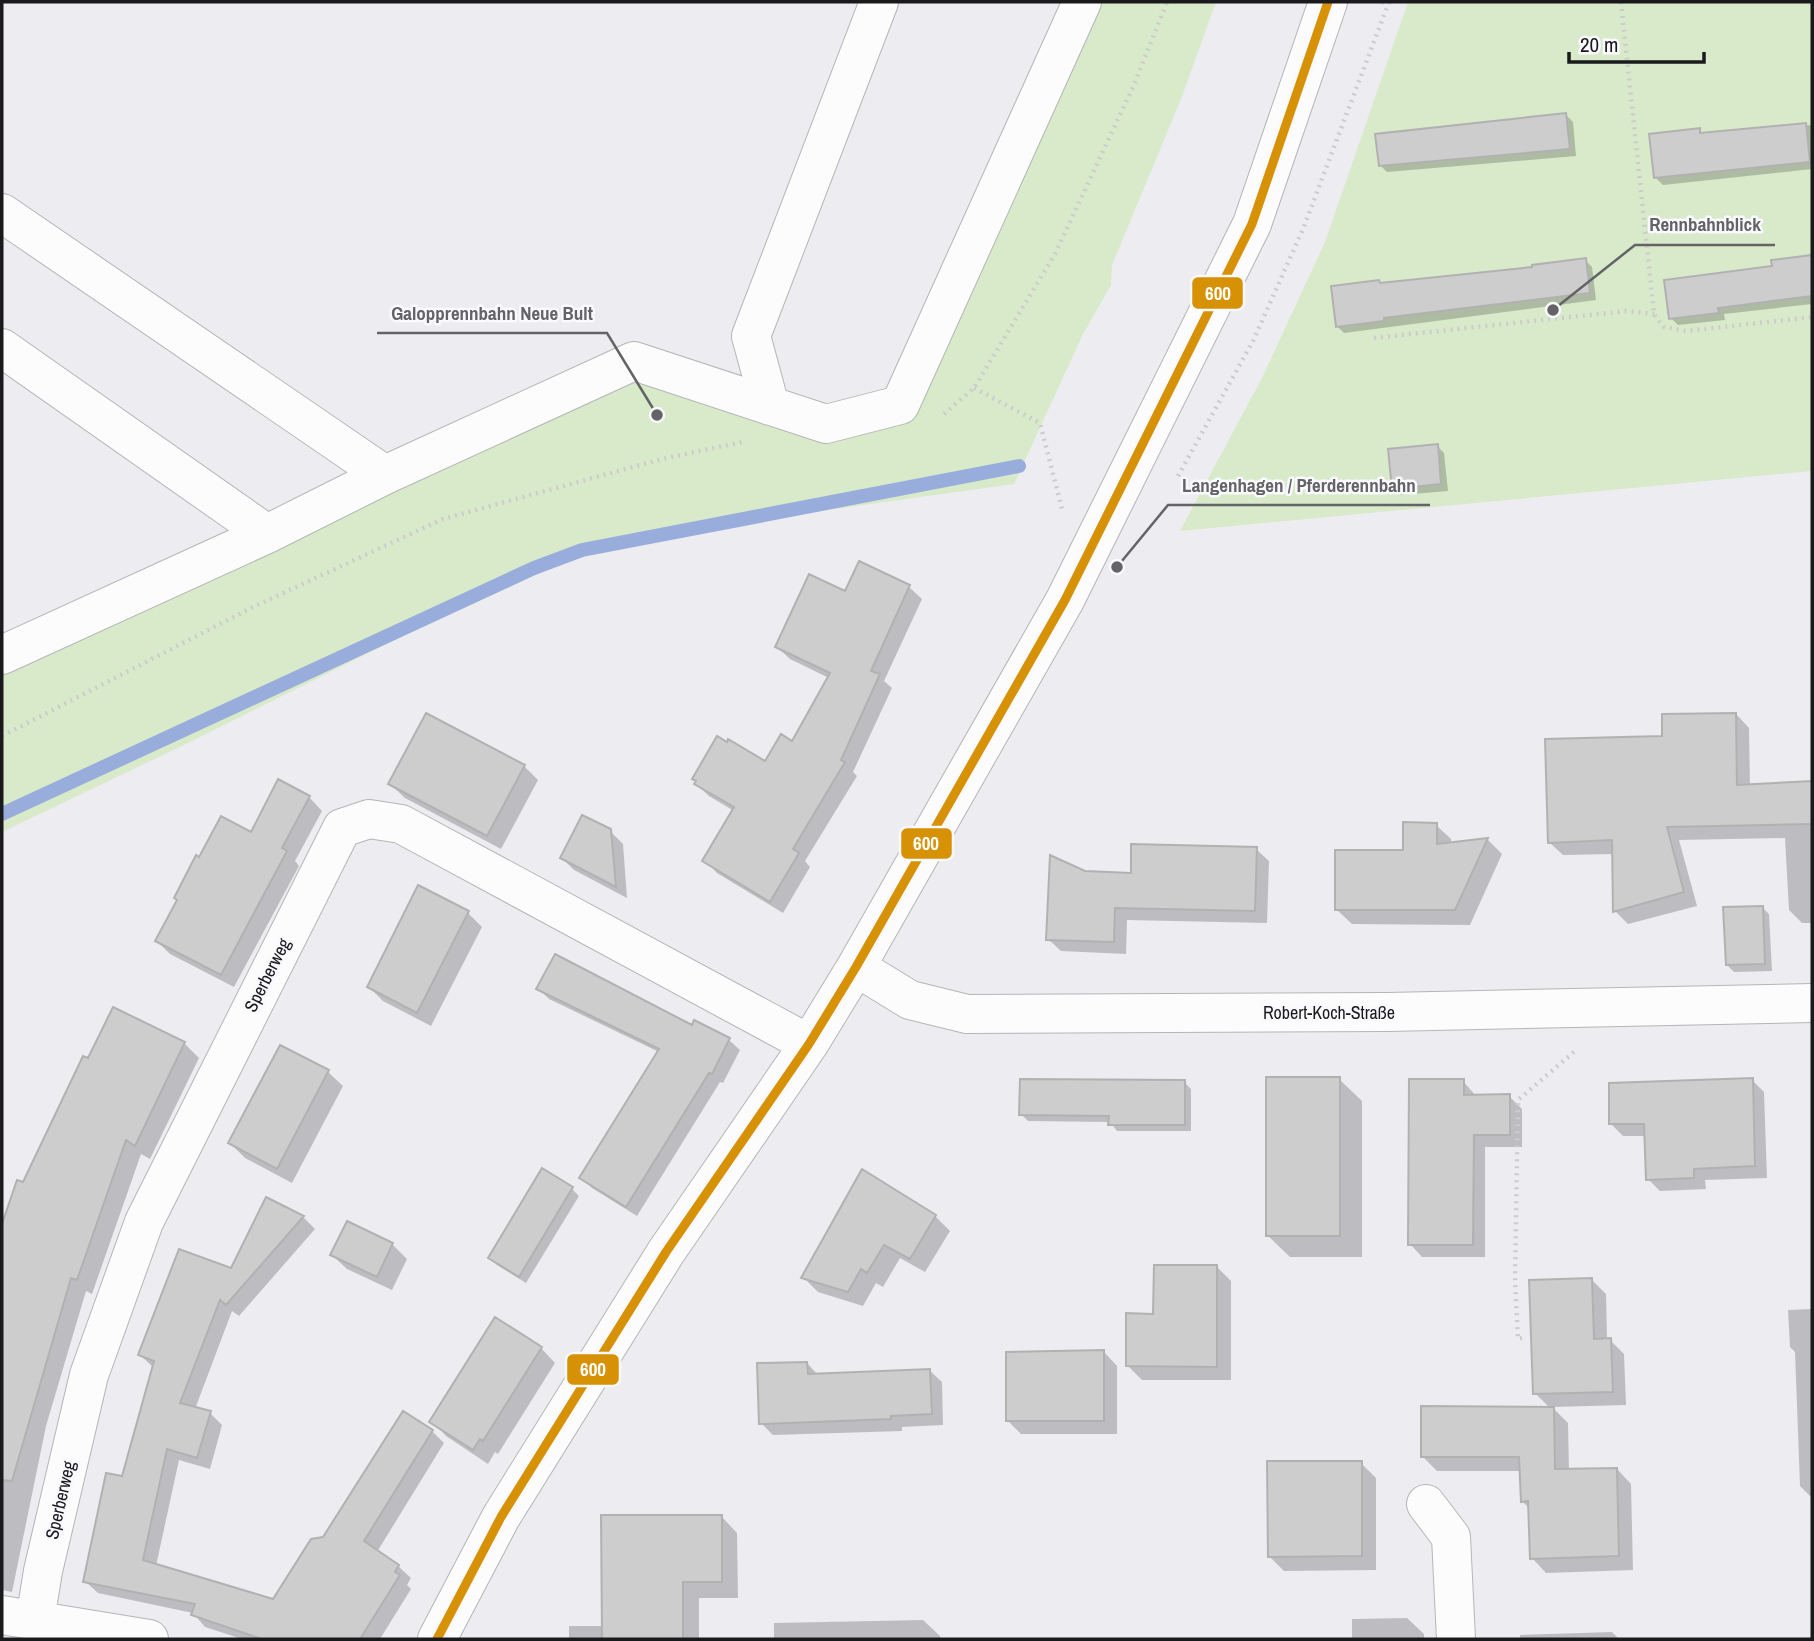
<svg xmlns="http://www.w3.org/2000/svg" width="1814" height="1641" viewBox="0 0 1814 1641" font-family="'Archivo Narrow',sans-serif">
<rect width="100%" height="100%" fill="#edecf0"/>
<!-- green -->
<path fill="#d8eaca" d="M 1082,2 L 1216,2 L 1181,99 L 1112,265 L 1111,285 L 1083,334 L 1014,484 L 763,519 L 571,552 L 186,744 L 2,832 L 2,655 L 634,361 L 826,424 L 900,405 Z
M 1408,2 L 1812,2 L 1812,471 L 1180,531 L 1262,378 L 1325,242 Z"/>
<!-- shadow -->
<path fill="#0003" d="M 1566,115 L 1573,122 L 1576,156 L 1387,172 L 1380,165 Z
M 1812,125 L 1812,169 L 1663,185 L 1656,178 L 1699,130 L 1703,134 Z
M 1812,257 L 1812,304 L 1724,314 L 1725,320 L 1678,325 L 1671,318 L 1774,268 L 1773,262 Z
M 1585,260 L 1592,267 L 1596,300 L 1344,333 L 1337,326 L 1379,281 L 1382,285 L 1534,269 Z
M 1437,446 L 1444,453 L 1448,491 L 1400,495 L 1393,488 Z
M 909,587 L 922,599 L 884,681 L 892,688 L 853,772 L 857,776 L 805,861 L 810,867 L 783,913 L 717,873 L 705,860 L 734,811 L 709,796 L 696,784 L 765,764 L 792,743 L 829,678 L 790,659 L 777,647 L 846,593 Z
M 1736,714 L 1749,728 L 1750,786 L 1812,783 L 1812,923 L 1802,923 L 1789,910 L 1785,838 L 1679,840 L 1697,906 L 1628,924 L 1615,911 L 1614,854 L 1563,855 L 1549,842 L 1664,738 Z
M 524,766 L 538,780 L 501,849 L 405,798 L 390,784 Z
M 309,797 L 322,811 L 295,861 L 299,866 L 234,987 L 170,954 L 157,941 L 200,860 L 252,834 Z
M 1436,825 L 1451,839 L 1451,844 L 1488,840 L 1502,854 L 1470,925 L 1352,924 L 1337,910 Z
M 610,831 L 623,844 L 627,898 L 574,870 L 562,858 Z
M 1256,849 L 1269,861 L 1267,923 L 1127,920 L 1126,954 L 1061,951 L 1048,939 L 1085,873 L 1133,875 Z
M 1762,907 L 1769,914 L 1772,971 L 1734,972 L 1727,965 Z
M 468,913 L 482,927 L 431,1026 L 383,1001 L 369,987 Z
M 538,988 L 692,1027 L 695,1023 L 729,1040 L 740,1050 L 723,1083 L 720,1082 L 637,1216 L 592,1188 L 582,1178 L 659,1052 L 549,999 Z
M 184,1043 L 199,1058 L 150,1159 L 141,1154 L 92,1294 L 86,1291 L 46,1426 L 12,1592 L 2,1590 L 2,1230 L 18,1182 L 24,1184 L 88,1061 Z
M 328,1072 L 343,1086 L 292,1183 L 245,1158 L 230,1143 Z
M 1339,1079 L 1362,1101 L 1362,1257 L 1290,1257 L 1267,1235 Z
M 1752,1080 L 1764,1092 L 1767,1178 L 1705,1180 L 1706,1189 L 1660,1191 L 1648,1179 L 1647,1136 L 1623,1136 L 1611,1124 Z
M 1463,1081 L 1476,1096 L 1509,1096 L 1522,1109 L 1522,1147 L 1485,1147 L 1485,1257 L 1422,1257 L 1410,1244 Z
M 1184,1082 L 1191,1089 L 1191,1131 L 1117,1131 L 1110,1122 L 1028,1121 L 1021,1114 Z
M 543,1171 L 572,1189 L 579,1196 L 526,1283 L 497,1265 L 490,1258 Z
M 267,1199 L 303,1217 L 315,1229 L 239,1316 L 232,1311 L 195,1409 L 210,1413 L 222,1425 L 210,1469 L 179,1460 L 156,1566 L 271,1606 L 324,1538 L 432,1431 L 444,1443 L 377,1552 L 398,1566 L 411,1578 L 407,1585 L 411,1589 L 380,1639 L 284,1639 L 272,1631 L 269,1639 L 242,1639 L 205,1627 L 193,1613 L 98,1593 L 85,1581 L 123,1478 L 154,1368 L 140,1355 L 232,1271 Z
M 935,1216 L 950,1231 L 925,1272 L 900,1258 L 883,1287 L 876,1283 L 863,1306 L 818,1292 L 803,1277 Z
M 392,1244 L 407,1259 L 392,1290 L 347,1269 L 332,1255 Z
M 1217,1267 L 1231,1281 L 1231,1380 L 1142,1380 L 1128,1366 Z
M 1592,1280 L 1606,1294 L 1607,1340 L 1610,1340 L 1624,1354 L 1626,1405 L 1552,1407 L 1568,1423 L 1569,1471 L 1617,1469 L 1631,1484 L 1633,1570 L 1546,1573 L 1532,1558 L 1530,1509 L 1522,1501 L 1522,1471 L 1437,1471 L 1422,1456 L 1550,1408 L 1535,1393 Z
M 1812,1309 L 1812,1498 L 1800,1486 L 1795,1352 L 1790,1347 L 1788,1310 Z
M 541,1348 L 555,1363 L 498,1454 L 495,1452 L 488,1464 L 446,1436 L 432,1421 Z
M 1104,1352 L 1117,1366 L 1117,1434 L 1021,1434 L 1008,1421 Z
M 807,1363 L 818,1375 L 929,1370 L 942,1382 L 943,1425 L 902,1427 L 902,1431 L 773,1435 L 761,1423 Z
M 1361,1463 L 1376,1478 L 1376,1570 L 1284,1571 L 1269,1556 Z
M 721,1516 L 737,1533 L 738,1598 L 699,1598 L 699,1639 L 569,1639 L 569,1626 L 604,1626 Z
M 1407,1618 L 1424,1634 L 1424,1639 L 1352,1639 L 1352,1619 Z
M 923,1620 L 940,1636 L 940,1639 L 774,1639 L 774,1623 Z
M 1612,1632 L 1619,1639 L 1520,1639 L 1520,1635 Z"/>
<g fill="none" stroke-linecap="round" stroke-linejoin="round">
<!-- stream -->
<path stroke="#98addc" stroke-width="14" d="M 2,814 L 534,568 L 582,550 L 1019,466"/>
</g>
<!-- building -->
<path fill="#cecdce" stroke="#b2b1b2" stroke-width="2" d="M 1566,113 L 1570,149 L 1379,166 L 1375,134 Z
M 1806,123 L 1810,162 L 1654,178 L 1649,134 L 1700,128 L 1700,133 Z
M 1812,255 L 1812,296 L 1718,308 L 1719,313 L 1669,319 L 1664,280 L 1772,266 L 1771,260 Z
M 1586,258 L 1590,293 L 1384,318 L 1384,321 L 1336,327 L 1331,286 L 1379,280 L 1380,283 L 1532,267 L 1532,265 Z
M 1438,444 L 1441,484 L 1392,489 L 1388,449 Z
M 859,561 L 910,585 L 871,671 L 880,674 L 841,760 L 845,762 L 793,849 L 799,853 L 770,902 L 702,861 L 734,807 L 694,784 L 696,781 L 692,779 L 717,736 L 727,742 L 728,739 L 765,761 L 781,734 L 792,741 L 830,673 L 775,647 L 809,574 L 845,591 Z
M 426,713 L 525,765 L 487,836 L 388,784 Z
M 1736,713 L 1737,785 L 1812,781 L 1812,824 L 1667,827 L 1684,892 L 1613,912 L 1612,840 L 1548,843 L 1545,739 L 1662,736 L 1662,714 Z
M 278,779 L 310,796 L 282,848 L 287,851 L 221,975 L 155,941 L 177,900 L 174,898 L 196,855 L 199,857 L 221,816 L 251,832 Z
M 582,815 L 611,829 L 616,887 L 560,858 Z
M 1403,822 L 1437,823 L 1437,844 L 1488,838 L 1455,910 L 1335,910 L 1335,850 L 1403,850 Z
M 1131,844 L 1257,847 L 1255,911 L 1115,908 L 1114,942 L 1046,940 L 1050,855 L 1085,871 L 1131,873 Z
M 418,885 L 469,911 L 417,1013 L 367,987 Z
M 1763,906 L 1765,964 L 1726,965 L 1723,907 Z
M 555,954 L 692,1025 L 694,1020 L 730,1038 L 712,1074 L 709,1073 L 626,1207 L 579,1178 L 659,1049 L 536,989 Z
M 113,1007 L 185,1042 L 135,1146 L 126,1140 L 77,1280 L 71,1278 L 12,1481 L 2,1480 L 2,1224 L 17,1180 L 23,1182 L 83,1056 L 88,1058 Z
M 280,1045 L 329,1070 L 277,1169 L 228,1143 Z
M 1266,1077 L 1340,1077 L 1340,1236 L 1266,1236 Z
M 1753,1078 L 1755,1166 L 1694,1169 L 1694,1178 L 1646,1180 L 1644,1124 L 1609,1124 L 1609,1083 Z
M 1020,1079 L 1185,1080 L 1185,1125 L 1108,1125 L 1109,1116 L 1019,1115 Z
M 1409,1079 L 1464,1079 L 1464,1095 L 1510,1094 L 1510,1135 L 1474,1135 L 1473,1245 L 1408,1245 Z
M 542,1168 L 573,1187 L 519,1277 L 488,1258 Z
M 862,1169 L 936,1215 L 910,1259 L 884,1245 L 867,1273 L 861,1269 L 848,1292 L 801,1278 Z
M 266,1197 L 304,1216 L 226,1305 L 220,1300 L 180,1403 L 211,1411 L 197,1458 L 167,1449 L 143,1560 L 273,1599 L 311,1539 L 323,1537 L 403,1411 L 433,1430 L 364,1541 L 399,1565 L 395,1572 L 400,1575 L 360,1639 L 262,1639 L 191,1615 L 195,1604 L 83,1582 L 106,1473 L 122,1476 L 154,1361 L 138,1355 L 179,1249 L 231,1268 Z
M 347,1221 L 393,1243 L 377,1277 L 330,1255 Z
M 1154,1265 L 1217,1265 L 1217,1367 L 1126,1366 L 1126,1313 L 1153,1314 Z
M 1592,1278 L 1594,1339 L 1611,1338 L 1613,1392 L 1533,1394 L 1529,1280 Z
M 495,1317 L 542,1347 L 483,1441 L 480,1439 L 473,1450 L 429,1422 Z
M 1104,1350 L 1104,1421 L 1006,1421 L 1006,1352 Z
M 807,1362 L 808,1374 L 930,1369 L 932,1414 L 891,1416 L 891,1419 L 759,1424 L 757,1363 Z
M 1421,1406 L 1554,1407 L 1555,1469 L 1617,1468 L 1619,1556 L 1530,1559 L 1528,1501 L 1521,1502 L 1519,1457 L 1421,1457 Z
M 1267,1461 L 1362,1461 L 1362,1556 L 1268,1557 Z
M 601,1515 L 722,1515 L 722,1582 L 683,1582 L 683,1639 L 602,1639 Z"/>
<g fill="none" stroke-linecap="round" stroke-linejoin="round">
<!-- minor casing -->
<g stroke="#b5b5b7" stroke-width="40">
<path id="minor" d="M 2,213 L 385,475 L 634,361 L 826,424 L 900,405 L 1082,2
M 2,348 L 267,534
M 770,406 L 751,336 L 879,2
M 2,655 L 267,534 L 385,475
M 856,967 L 910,1000 L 967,1014 L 1387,1012 L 1812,1003
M 1426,1504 L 1451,1537 L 1456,1639
M 2,1615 L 149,1639
M 35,1620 L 43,1571 L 89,1375 L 144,1222 L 342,828 L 369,819 L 401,824 L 809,1044
M 437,1639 L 501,1517 L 666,1252 L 809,1044 L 856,967 L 1065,600 L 1252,224 L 1328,2"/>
</g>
<!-- path -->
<path stroke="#cccccd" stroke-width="4.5" stroke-dasharray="2 5" stroke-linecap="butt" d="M 1382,2 L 1389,4
M 1621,2 L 1654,314 L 1664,327 L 1686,331 L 1812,317
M 1374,338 L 1626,311 L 1654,314
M 974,388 L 1040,423 L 1062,509
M 944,414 L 974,388 L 1055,254 L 1133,87 L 1167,2
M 1178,476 L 1253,341 L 1303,229 L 1389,2
M 2,736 L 253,607 L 443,519 L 662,459 L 742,442
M 1522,1338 L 1518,1339 L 1515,1280 L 1518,1100 L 1575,1051"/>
<!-- minor -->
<use href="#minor" stroke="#fcfcfd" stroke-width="38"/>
<!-- bus-1 casing -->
<g stroke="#f9f9fe" stroke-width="14">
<path id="bus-1" d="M 437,1639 L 501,1517 L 666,1252 L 809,1044 L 856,967 L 1065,600 L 1252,224 L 1328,2"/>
</g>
<!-- bus-1 -->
<use href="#bus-1" stroke="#d69104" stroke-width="9"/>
</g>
<g text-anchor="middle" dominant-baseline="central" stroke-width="5" stroke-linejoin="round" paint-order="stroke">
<!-- street labels -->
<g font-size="18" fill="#1a1a1c" stroke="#f9f9fe">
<text transform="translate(267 975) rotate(-63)">Sperberweg</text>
<text x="1329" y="1012">Robert-Koch-Straße</text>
<text transform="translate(60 1500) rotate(-77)">Sperberweg</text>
</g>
</g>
<!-- callouts -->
<path fill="none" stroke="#646466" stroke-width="2.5" d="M1553 310L1635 245H1775M657 415L607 333H377M1117 567L1168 505H1430"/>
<g fill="#646466" stroke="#f9f9fe" stroke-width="2.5">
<circle cx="1553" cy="310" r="7"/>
<circle cx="657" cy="415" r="7"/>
<circle cx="1117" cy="567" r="7"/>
</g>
<g font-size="19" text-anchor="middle" font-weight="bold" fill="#646466" stroke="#f9f9fe" stroke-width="5" stroke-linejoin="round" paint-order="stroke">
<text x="1705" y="231">Rennbahnblick</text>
<text x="492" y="320">Galopprennbahn Neue Bult</text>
<text x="1299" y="492">Langenhagen / Pferderennbahn</text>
</g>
<g stroke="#f9f9fe" stroke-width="2.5">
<rect x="1191" y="276" width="53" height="34" rx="7" fill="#d69104"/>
<rect x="900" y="827" width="53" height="33" rx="7" fill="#d69104"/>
<rect x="566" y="1353" width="54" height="33" rx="7" fill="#d69104"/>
</g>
<g font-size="19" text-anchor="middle" font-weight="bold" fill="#fff">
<text x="1218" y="300">600</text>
<text x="926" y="850">600</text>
<text x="593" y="1376">600</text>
</g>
<!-- border -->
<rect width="1814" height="1641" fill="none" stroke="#1a1a1c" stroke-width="7"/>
<!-- scale -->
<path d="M1569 52v10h135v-10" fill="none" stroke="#1a1a1c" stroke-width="3.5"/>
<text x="1580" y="52" font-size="21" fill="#1a1a1c" stroke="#f9f9fe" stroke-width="5" paint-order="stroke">20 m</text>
</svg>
